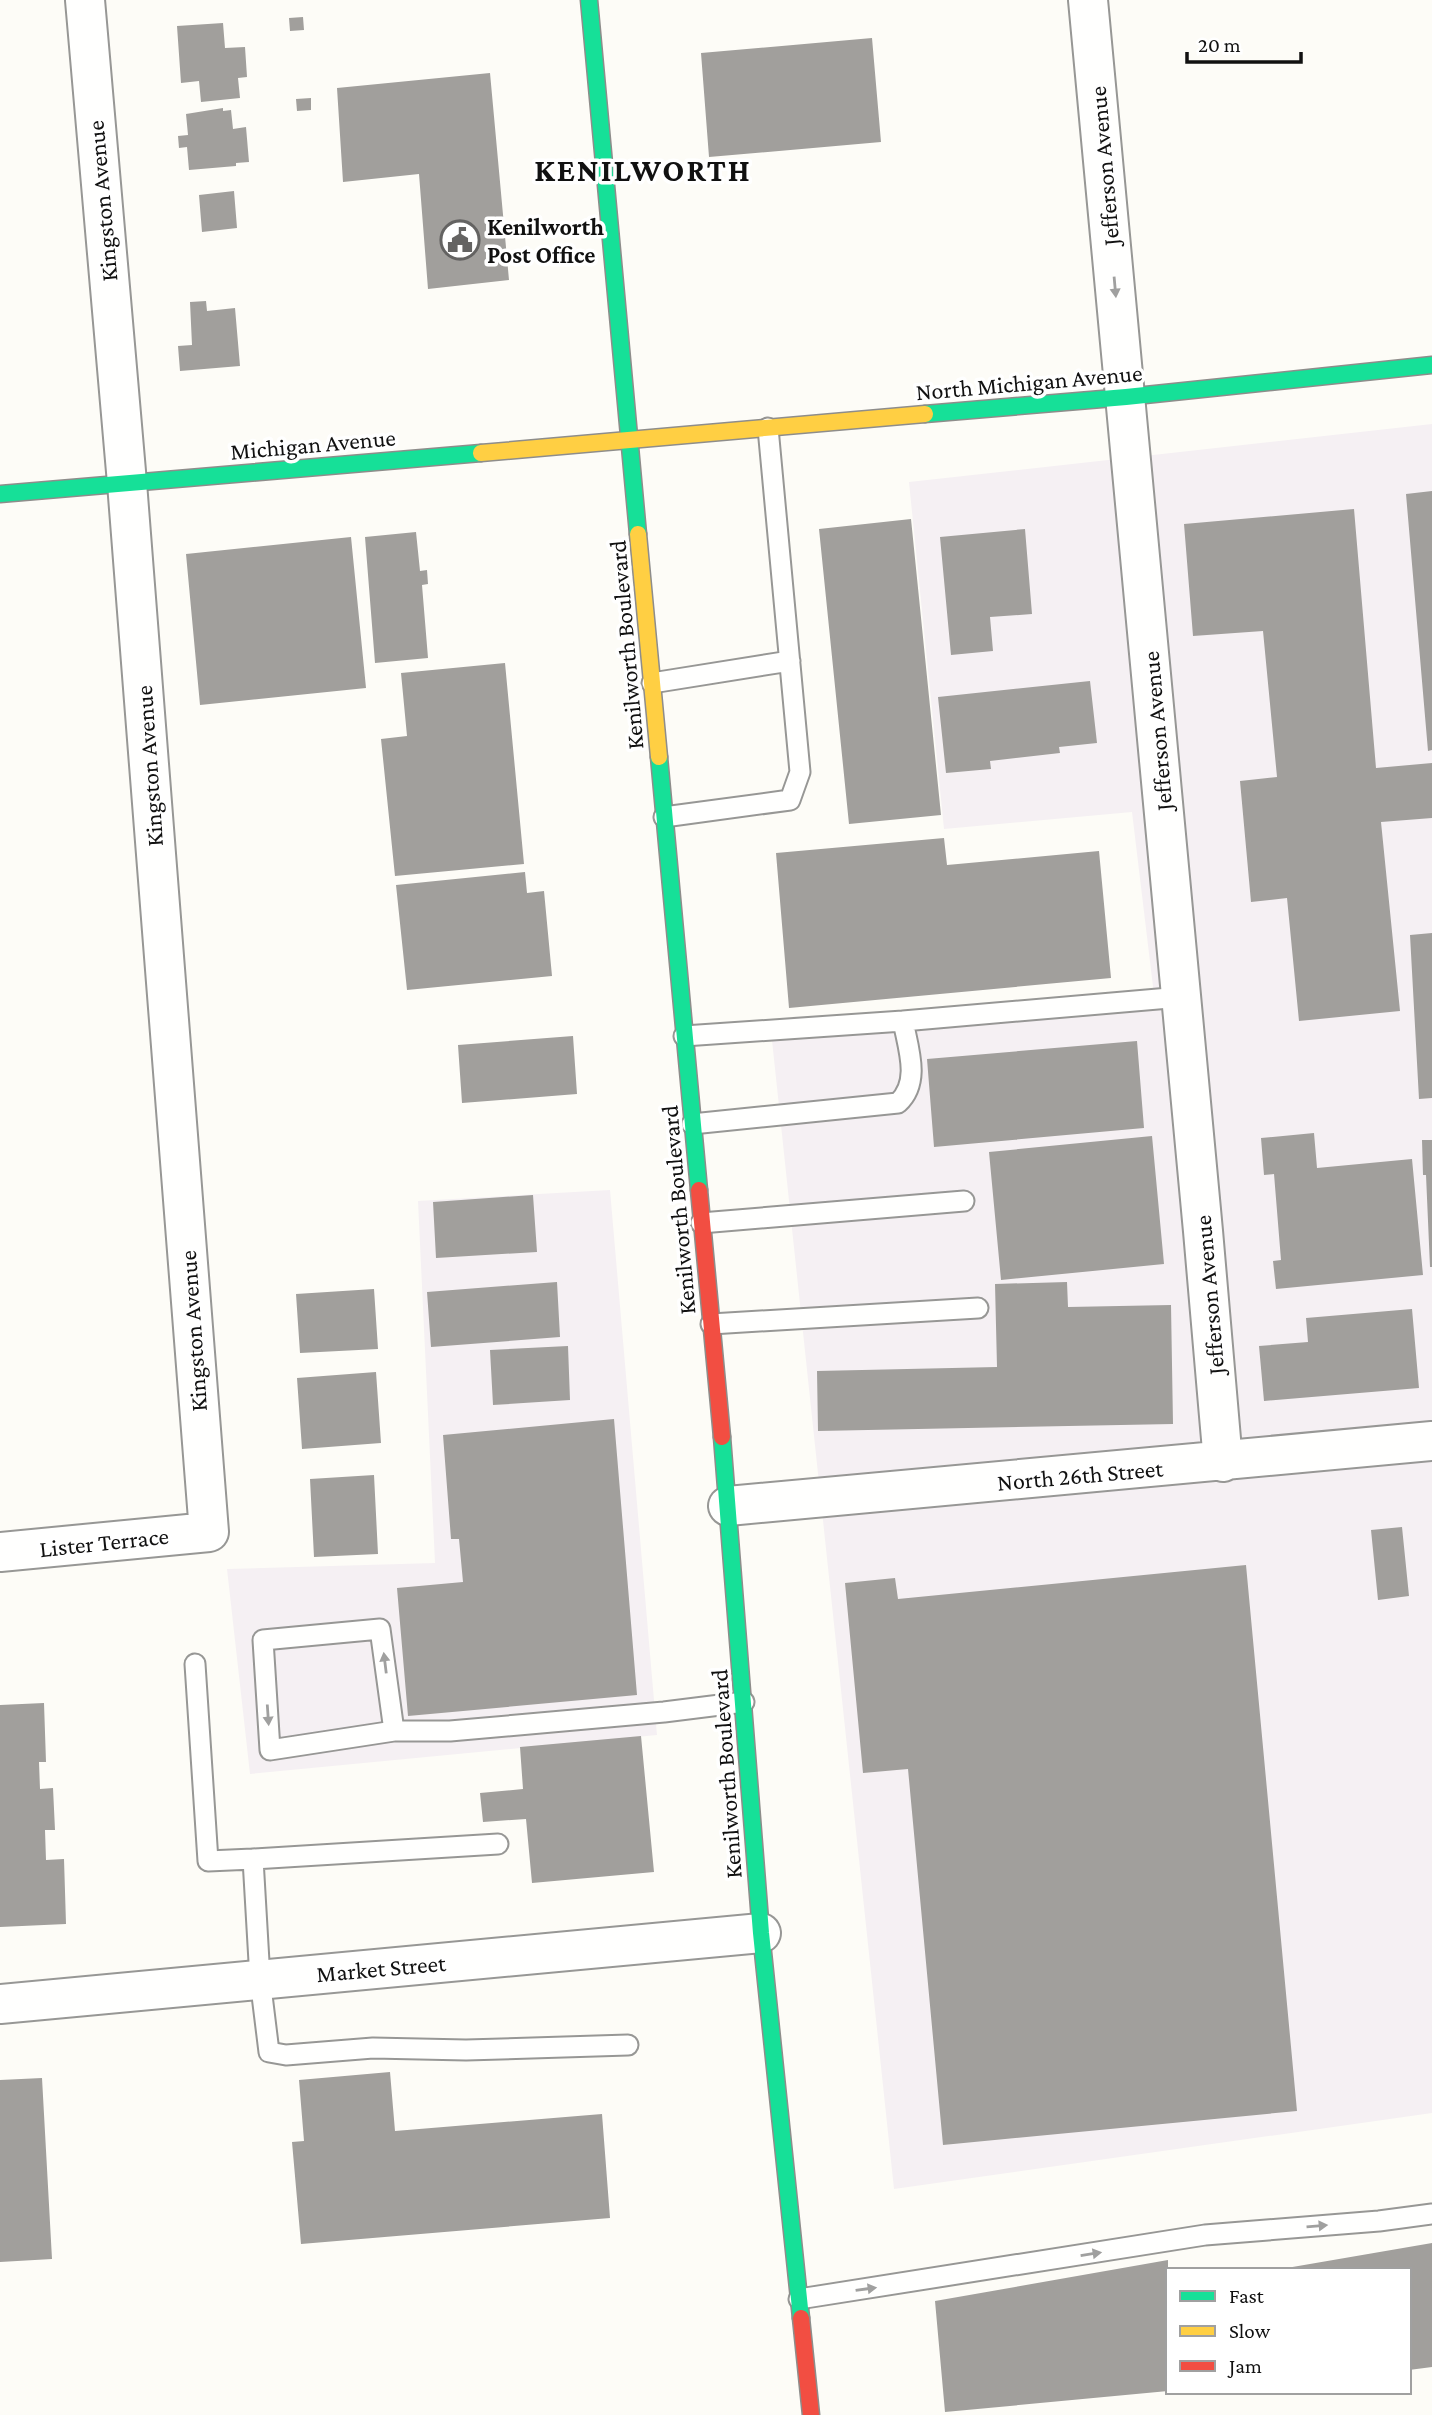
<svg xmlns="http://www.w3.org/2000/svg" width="1432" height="2415" viewBox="0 0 1432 2415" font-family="'Crimson Pro',serif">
<rect width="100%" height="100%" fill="#fdfcf7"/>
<!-- industrial -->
<path fill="#f5f0f3" d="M 1432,424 L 1432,2113 L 894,2189 L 771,1031 L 1154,995 L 1132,812 L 944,829 L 909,482 Z
M 610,1190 L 657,1735 L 250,1774 L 227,1569 L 435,1563 L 418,1201 Z"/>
<!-- building -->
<path fill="#a19f9c" d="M 303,17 L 304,30 L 290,31 L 289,18 Z
M 223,23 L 225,48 L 245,47 L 247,77 L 238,78 L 240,98 L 201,102 L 199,81 L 181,83 L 177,26 Z
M 872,38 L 881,142 L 709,157 L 701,53 Z
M 490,73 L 509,280 L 428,289 L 419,174 L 343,182 L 337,88 Z
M 311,98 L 311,110 L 297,111 L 296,99 Z
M 223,108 L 223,111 L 231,110 L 233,129 L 246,127 L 249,162 L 236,163 L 236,166 L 189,170 L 187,147 L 179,148 L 178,136 L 188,135 L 186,114 Z
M 234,191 L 237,228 L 202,232 L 199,195 Z
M 206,301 L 207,311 L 235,308 L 240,366 L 180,371 L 178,346 L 192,345 L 190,302 Z
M 1432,491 L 1432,750 L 1428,751 L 1406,494 Z
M 1354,509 L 1376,768 L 1432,763 L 1432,818 L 1381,822 L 1400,1011 L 1299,1021 L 1287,898 L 1251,902 L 1240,781 L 1277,777 L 1263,631 L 1193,636 L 1184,524 Z
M 911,519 L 941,815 L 849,824 L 819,529 Z
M 1025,529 L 1032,614 L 990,617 L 993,651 L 951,655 L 940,537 Z
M 416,532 L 420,571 L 427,570 L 428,584 L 422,585 L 428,658 L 375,663 L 365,537 Z
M 351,537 L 366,688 L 200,705 L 186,554 Z
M 505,663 L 524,864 L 395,876 L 381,739 L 407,736 L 401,673 Z
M 1090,681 L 1097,743 L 1059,747 L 1060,753 L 990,761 L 991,769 L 946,773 L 938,697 Z
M 944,838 L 947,865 L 1099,851 L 1111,978 L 789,1008 L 776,853 Z
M 525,872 L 527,893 L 544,891 L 552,976 L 407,990 L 396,885 Z
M 1432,933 L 1432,1098 L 1419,1099 L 1410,935 Z
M 573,1036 L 577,1094 L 462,1103 L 458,1045 Z
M 1137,1041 L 1144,1128 L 934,1147 L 927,1059 Z
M 1314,1133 L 1317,1168 L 1412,1159 L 1423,1275 L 1276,1289 L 1273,1261 L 1281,1260 L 1274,1174 L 1264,1175 L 1261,1138 Z
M 1152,1136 L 1164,1264 L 1001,1280 L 989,1152 Z
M 1422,1140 L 1432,1140 L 1432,1267 L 1430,1267 L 1426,1175 L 1423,1175 Z
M 533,1195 L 537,1252 L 436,1258 L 433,1202 Z
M 557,1282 L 560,1337 L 431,1347 L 427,1292 Z
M 1067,1282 L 1068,1307 L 1171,1305 L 1173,1424 L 818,1431 L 817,1371 L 997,1367 L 995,1284 Z
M 374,1289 L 378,1349 L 300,1353 L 296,1294 Z
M 1412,1309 L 1419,1388 L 1264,1401 L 1259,1346 L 1308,1342 L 1306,1318 Z
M 568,1346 L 570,1400 L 493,1405 L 490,1350 Z
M 376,1372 L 381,1443 L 302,1449 L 297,1378 Z
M 614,1419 L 637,1695 L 408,1716 L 397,1588 L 463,1582 L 459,1539 L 451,1539 L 443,1435 Z
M 374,1475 L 378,1554 L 314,1557 L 310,1479 Z
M 1402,1527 L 1409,1596 L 1378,1600 L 1371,1530 Z
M 1246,1565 L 1297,2111 L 943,2145 L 908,1769 L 863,1773 L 845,1583 L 895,1578 L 898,1599 Z
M 44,1703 L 46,1762 L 39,1762 L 40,1789 L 53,1788 L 55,1830 L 45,1830 L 46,1860 L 64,1859 L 66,1924 L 0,1927 L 0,1705 Z
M 641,1736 L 654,1872 L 532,1883 L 526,1819 L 483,1822 L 480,1793 L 523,1789 L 520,1747 Z
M 390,2072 L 395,2131 L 602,2114 L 610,2218 L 301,2244 L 292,2142 L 304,2141 L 299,2080 Z
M 42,2078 L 52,2259 L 0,2262 L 0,2080 Z
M 1432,2243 L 1432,2367 L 1409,2370 L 1409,2270 L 1275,2270 Z
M 1168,2260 L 1168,2391 L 945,2412 L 935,2301 Z"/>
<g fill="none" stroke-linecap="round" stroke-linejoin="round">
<!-- lane casing -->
<g stroke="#979795" stroke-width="23">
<path id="lane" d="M 652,683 L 790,661
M 664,817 L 790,800 L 800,772 L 768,428
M 903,1021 L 1181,997
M 684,1036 L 903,1021 C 908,1048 921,1082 898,1103 L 692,1124
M 701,1223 L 964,1201
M 711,1324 L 978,1308
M 195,1664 L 208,1861 L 253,1859 L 260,1979 L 269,2052 L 286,2055 L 373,2048 L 466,2050 L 628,2045
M 394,1731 L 380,1629 L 263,1640 L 270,1750 L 394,1731 L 450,1731 L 664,1712 L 744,1702
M 253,1859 L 498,1844
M 799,2299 L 1205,2235 L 1379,2221 L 1432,2214"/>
</g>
<!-- street casing -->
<g stroke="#979795" stroke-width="42">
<path id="street" d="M 1088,0 L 1203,1231 L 1223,1462
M 728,1506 L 1432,1441
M 0,1552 L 209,1532 L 127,483 L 85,0
M 0,2004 L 761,1933"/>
</g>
<!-- fast casing -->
<g stroke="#8e8d8b" stroke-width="19">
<path id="fast" d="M 589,0 L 638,534
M 925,414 L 1126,397 L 1432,365
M 0,494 L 481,453
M 659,757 L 699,1190
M 722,1437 L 761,1933 L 801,2318"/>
</g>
<!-- slow casing -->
<g stroke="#8e8d8b" stroke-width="19">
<path id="slow" d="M 481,453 L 925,414
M 638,534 L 659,757"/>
</g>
<!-- jam casing -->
<g stroke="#8e8d8b" stroke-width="19">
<path id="jam" d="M 699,1190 L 722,1437
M 801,2318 L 811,2415"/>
</g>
<!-- lane -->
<use href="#lane" stroke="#fffffe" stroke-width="19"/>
<!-- street -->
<use href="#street" stroke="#fffffe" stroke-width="38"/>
<!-- fast -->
<use href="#fast" stroke="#16e098" stroke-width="16"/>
<!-- slow -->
<use href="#slow" stroke="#ffcf43" stroke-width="16"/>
<!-- jam -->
<use href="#jam" stroke="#f24e42" stroke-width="16"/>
</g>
<!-- one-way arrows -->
<defs><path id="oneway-solid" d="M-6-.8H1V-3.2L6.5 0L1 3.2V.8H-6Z" transform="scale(1.75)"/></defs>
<g fill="#a0a09f">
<use href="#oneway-solid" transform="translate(1115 287) rotate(85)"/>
<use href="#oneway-solid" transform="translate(385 1663) rotate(-97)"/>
<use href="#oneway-solid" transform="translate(268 1715) rotate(86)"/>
<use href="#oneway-solid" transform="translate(1317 2226) rotate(-5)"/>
<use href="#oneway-solid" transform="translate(1091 2254) rotate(-9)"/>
<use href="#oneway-solid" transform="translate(866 2289) rotate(-8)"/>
</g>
<!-- icons -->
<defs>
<g id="civic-ring" transform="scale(2.0125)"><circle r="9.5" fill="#fff" stroke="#646362" stroke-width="1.5"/><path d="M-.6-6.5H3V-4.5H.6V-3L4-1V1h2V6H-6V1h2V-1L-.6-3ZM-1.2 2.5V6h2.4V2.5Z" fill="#646362"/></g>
</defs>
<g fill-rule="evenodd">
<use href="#civic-ring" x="460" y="240"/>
</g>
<g text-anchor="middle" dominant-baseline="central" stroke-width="7" stroke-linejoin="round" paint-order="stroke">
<!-- street labels -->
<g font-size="24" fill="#111" stroke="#fff">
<text transform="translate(1104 166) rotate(-95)">Jefferson Avenue</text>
<text transform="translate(102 201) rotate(-95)">Kingston Avenue</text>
<text transform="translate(1029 382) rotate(-5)">North Michigan Avenue</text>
<text transform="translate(313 444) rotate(-5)">Michigan Avenue</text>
<text transform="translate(626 645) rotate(-95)">Kenilworth Boulevard</text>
<text transform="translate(1157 731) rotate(-95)">Jefferson Avenue</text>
<text transform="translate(149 766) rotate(-94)">Kingston Avenue</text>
<text transform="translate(678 1210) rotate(-95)">Kenilworth Boulevard</text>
<text transform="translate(1209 1295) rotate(-95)">Jefferson Avenue</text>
<text transform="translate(193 1331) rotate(-94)">Kingston Avenue</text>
<text transform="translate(1080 1475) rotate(-5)">North 26th Street</text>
<text transform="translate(104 1542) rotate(-6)">Lister Terrace</text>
<text transform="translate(726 1774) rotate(-94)">Kenilworth Boulevard</text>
<text transform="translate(381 1968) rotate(-5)">Market Street</text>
</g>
<!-- poi labels -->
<g font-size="24" font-weight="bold" fill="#111" stroke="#fff" text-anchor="start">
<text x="487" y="226">Kenilworth<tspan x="487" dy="28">Post Office</tspan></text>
</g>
<!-- district labels -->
<g font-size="32" font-weight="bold" letter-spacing="2" fill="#111" stroke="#fff">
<text x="643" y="170">KENILWORTH</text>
</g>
</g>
<!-- legend -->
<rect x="1166" y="2268" width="245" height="126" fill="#ffffff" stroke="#a0a0a0" stroke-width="2"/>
<rect x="1180" y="2291" width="35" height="10" fill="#16e098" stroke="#a0a0a0" stroke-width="2"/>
<text x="1229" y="2303" font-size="21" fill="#111111">Fast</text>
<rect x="1180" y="2326" width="35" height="10" fill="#ffcf43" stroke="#a0a0a0" stroke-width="2"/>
<text x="1229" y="2338" font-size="21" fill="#111111">Slow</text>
<rect x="1180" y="2361" width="35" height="10" fill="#f24e42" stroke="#a0a0a0" stroke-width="2"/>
<text x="1229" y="2373" font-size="21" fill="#111111">Jam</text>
<!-- scale -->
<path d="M1187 52v10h114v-10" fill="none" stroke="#111111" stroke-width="3.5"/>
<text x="1198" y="52" font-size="21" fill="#111111" stroke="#ffffff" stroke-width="5" paint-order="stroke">20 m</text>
</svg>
